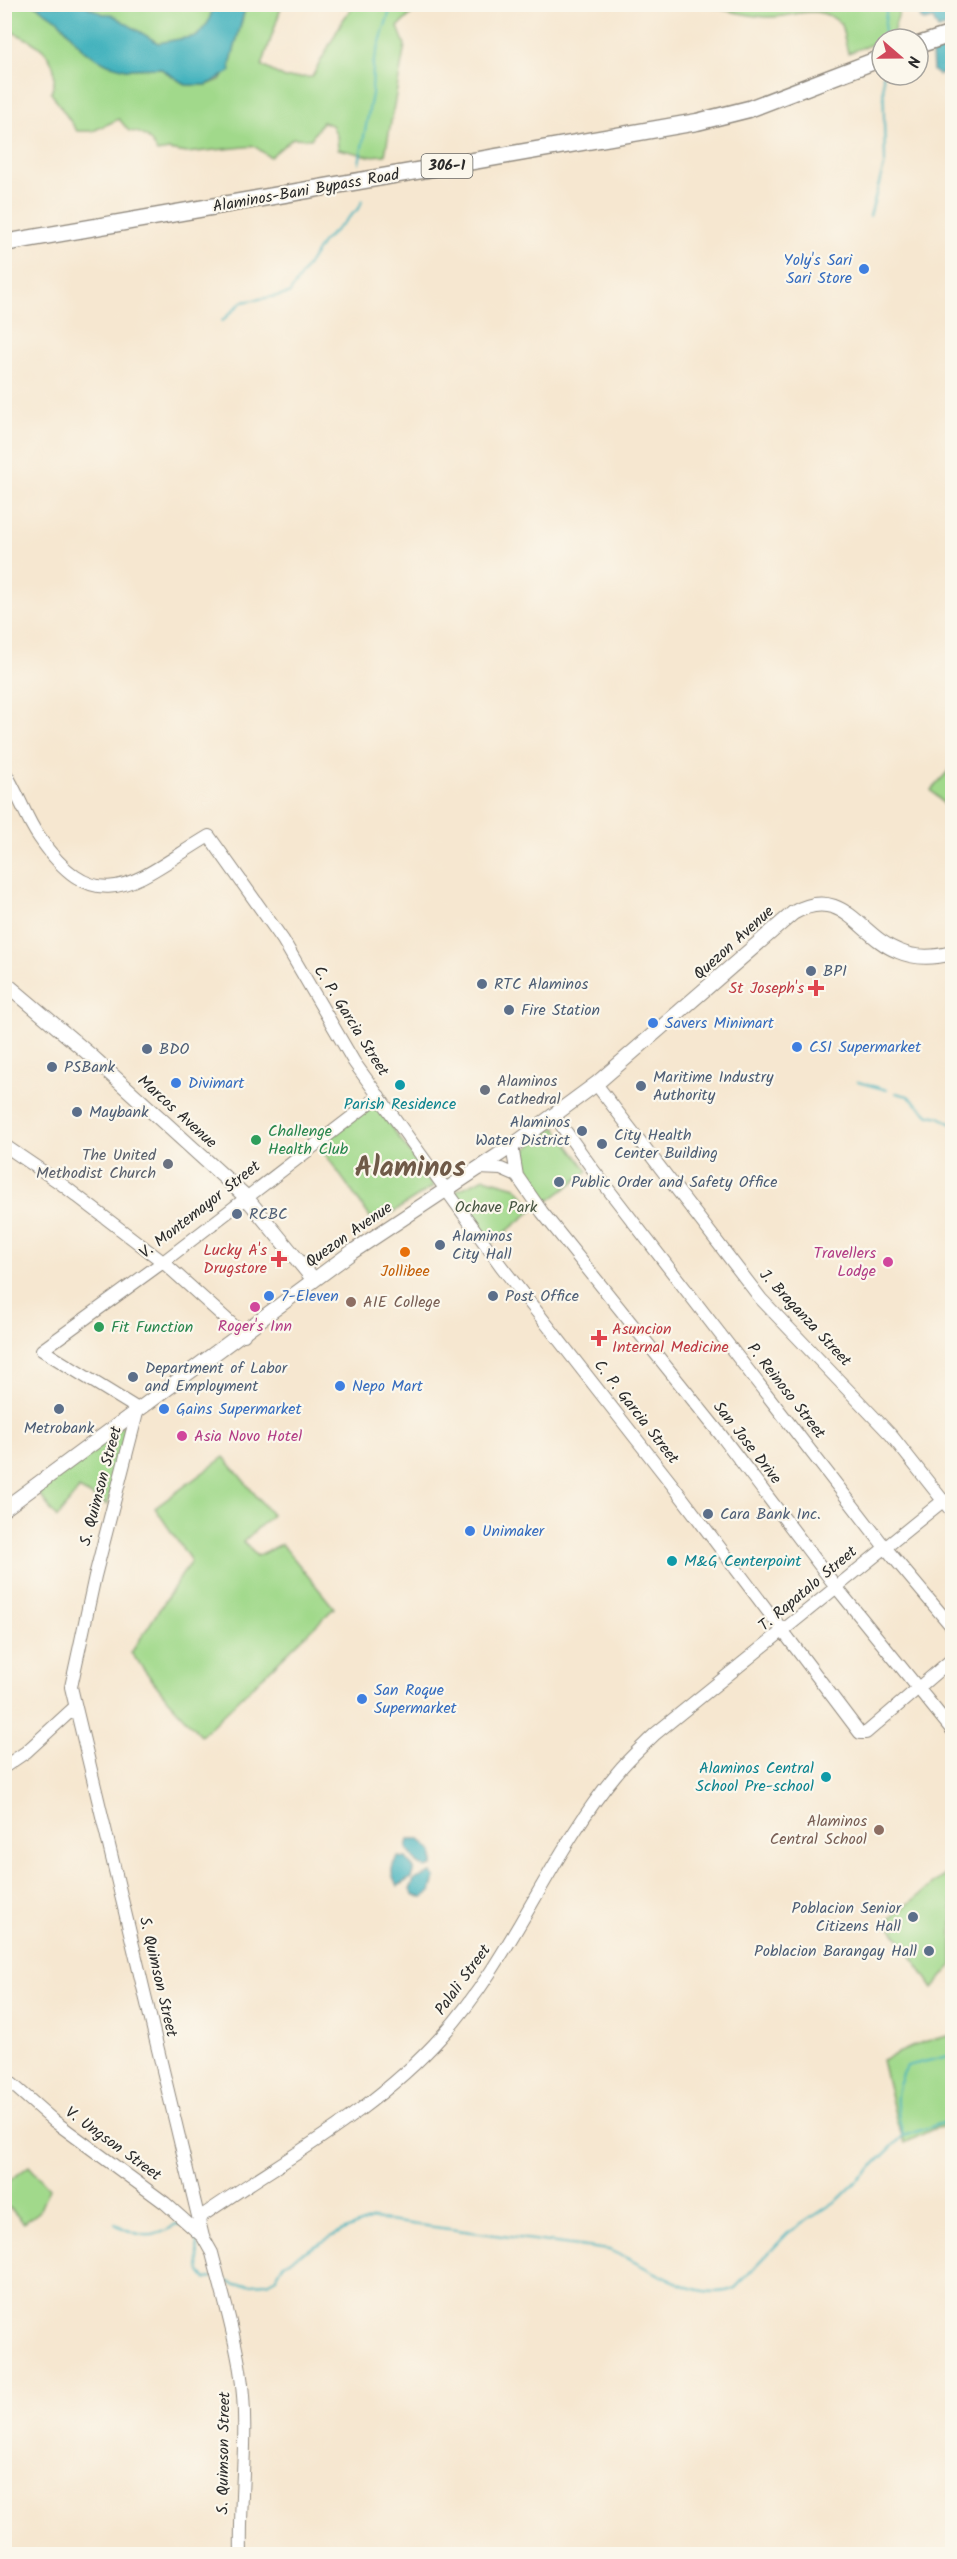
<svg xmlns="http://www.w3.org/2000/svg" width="957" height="2559" viewBox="0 0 957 2559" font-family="Kalam,sans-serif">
<rect width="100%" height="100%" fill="#fbf7ec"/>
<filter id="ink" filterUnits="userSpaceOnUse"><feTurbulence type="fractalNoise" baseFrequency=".0167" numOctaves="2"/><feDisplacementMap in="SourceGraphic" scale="12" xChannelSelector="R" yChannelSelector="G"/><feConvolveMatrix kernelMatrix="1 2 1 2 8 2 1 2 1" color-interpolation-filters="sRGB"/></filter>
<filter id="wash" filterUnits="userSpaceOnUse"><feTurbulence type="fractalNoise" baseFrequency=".008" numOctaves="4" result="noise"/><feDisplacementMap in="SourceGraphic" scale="24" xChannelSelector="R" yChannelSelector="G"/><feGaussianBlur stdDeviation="1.35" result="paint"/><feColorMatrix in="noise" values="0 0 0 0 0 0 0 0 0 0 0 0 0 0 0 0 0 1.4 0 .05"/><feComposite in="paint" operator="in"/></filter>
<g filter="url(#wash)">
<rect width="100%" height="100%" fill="#f6e7d0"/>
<!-- green -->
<path fill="#a1d98b" stroke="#66825b" stroke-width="1.5" d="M 4,5 L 35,5 L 59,21 L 85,52 L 126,69 L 160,68 L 186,85 L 207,85 L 220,80 L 230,65 L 246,5 L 282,5 L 262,66 L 285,78 L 312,77 L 343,20 L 354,5 L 420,5 L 398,27 L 405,45 L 385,155 L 369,156 L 338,149 L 337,136 L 332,125 L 322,122 L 311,139 L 293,138 L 270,157 L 254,146 L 186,153 L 169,150 L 157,152 C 151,139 144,132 129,131 L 119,119 L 93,131 L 77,131 L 51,93 C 65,55 34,41 5,29 Z
M 84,5 L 214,5 L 208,23 L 197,36 L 158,43 L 111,15 L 103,14 Z
M 705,5 L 901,4 L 901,5 L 892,37 L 848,53 L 841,24 C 818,2 796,17 770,17 C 749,17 726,10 705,5 Z
M 952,767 L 952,813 L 931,790 Z
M 375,1104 L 434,1186 L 375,1224 L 318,1144 Z
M 555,1127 L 588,1171 L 542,1206 L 526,1181 L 515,1158 Z
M 484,1178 L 516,1187 L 534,1209 L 490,1245 L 454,1192 Z
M 129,1421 L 107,1505 L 79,1489 L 57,1518 L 36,1490 Z
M 224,1457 L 272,1515 L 243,1542 L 257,1556 L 282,1544 L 334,1608 L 201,1736 L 168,1700 L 131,1653 L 191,1561 L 155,1508 Z
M 952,1869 L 952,1966 L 933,1988 L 887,1921 Z
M 952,2035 L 952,2125 L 933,2129 L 905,2143 L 897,2123 L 882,2060 L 923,2042 Z
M 29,2166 L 49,2188 L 39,2212 L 24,2223 L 10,2208 L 5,2212 L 5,2184 Z"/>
<!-- water -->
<path fill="#43b2bd" stroke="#376e74" stroke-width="1.5" d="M 35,5 L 84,5 L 103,14 L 111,14 L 158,43 L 197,36 L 208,23 L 214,5 L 246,5 L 230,65 L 231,71 L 207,85 L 186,85 L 160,68 L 126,69 L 108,64 L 85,52 L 59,21 Z
M 924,5 L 945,6 L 947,12 L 952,15 L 952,25 L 938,29 L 933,19 L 924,21 L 920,17 Z
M 952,43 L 952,69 L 938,75 L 933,71 L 932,51 Z
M 409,1839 L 419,1839 L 433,1852 L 433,1866 L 425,1868 L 417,1863 L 407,1848 Z
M 398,1857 L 406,1858 L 414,1869 L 411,1878 L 398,1886 C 390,1877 390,1866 398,1857 Z
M 431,1873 L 435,1878 L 431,1892 L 423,1897 L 414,1896 L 410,1890 L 414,1880 Z"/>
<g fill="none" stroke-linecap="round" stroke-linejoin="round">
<!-- stream -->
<path stroke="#43b2bd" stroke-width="2" d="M 883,39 L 887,4
M 882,44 L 882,43
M 359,163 L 372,94 L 373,64 L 392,4
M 870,216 L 885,162 L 883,75
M 222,321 L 242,302 L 289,294 L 322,243 L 360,207 L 362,200
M 858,1082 L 887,1090
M 896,1093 L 908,1096 L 929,1115 L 940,1117 L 952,1124
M 903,2136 L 952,2120
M 115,2224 C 139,2237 153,2241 176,2224 L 181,2225
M 196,2237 L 200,2272 L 206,2279 L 211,2278
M 225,2280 L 235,2285 L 267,2283 L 276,2278 L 284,2263 L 340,2232 L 373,2219 L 609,2250 C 643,2263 698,2305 735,2288 L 788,2233 L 838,2200 L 903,2136 C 896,2107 892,2093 907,2066 L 952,2055"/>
</g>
</g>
<g filter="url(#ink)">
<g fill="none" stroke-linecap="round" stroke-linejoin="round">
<!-- tertiary casing -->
<g stroke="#90897e" stroke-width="14">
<path id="tertiary" d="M 4,771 C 18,792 25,817 39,837 C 99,925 138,878 209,836 L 283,940 L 354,1062 L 501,1266 L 674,1487 L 860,1733 L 866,1733 L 952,1659
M 596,1084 L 761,1299 L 891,1435 L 952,1512
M 554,1115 L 594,1171 L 884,1546 L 952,1627
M 4,1145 L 60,1183 L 163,1262 L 244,1335
M 512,1146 L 517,1176 L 542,1212 L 721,1435 L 837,1588 L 952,1730
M 478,1168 L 501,1169 L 517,1176
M 4,1767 L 26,1752 L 75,1707
M 4,2077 L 54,2121 L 165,2203 L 203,2237
M 199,2218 C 282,2160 373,2113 441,2037 C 513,1958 549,1854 617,1773 C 628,1759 642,1747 655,1734 L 944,1500
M 241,2554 C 239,2493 250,2431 240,2370 C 234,2331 222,2292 212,2253 L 203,2237 L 71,1687 L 95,1576 L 138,1409 L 42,1350 L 163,1262 L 379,1096"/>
</g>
<!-- secondary casing -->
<g stroke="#90897e" stroke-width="16">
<path id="secondary" d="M 4,982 L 89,1054 L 245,1196 L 314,1280
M 4,1509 L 352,1252 L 512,1146 L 596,1084 L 793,913 C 843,884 859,936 898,951 C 916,959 934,958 952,953"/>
</g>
<!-- primary casing -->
<g stroke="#90897e" stroke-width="19">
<path id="primary" d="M 918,45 L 952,34
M 4,243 L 697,122 L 749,109 L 882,58"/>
</g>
<!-- tertiary -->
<use href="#tertiary" stroke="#fff" stroke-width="12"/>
<!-- secondary -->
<use href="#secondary" stroke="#fff" stroke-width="14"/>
<!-- primary -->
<use href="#primary" stroke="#fff" stroke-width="16"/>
</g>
</g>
<!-- markers -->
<g fill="#3f7fe0" stroke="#fbf7ec" stroke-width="2">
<circle cx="864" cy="269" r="6"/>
<circle cx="653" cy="1023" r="6"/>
<circle cx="797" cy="1047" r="6"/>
<circle cx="176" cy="1083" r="6"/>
<circle cx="269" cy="1296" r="6"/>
<circle cx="340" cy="1386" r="6"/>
<circle cx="164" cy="1409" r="6"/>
<circle cx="470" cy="1531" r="6"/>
<circle cx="362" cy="1699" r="6"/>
</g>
<g fill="#5c6f8a" stroke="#fbf7ec" stroke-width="2">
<circle cx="811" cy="971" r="6"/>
<circle cx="482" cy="984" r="6"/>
<circle cx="509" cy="1010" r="6"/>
<circle cx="147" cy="1049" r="6"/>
<circle cx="52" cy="1067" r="6"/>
<circle cx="641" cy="1086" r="6"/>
<circle cx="77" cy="1112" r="6"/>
<circle cx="582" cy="1131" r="6"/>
<circle cx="602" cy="1144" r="6"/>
<circle cx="559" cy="1182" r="6"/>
<circle cx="237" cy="1214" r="6"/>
<circle cx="440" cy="1245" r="6"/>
<circle cx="493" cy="1296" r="6"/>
<circle cx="133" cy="1377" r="6"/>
<circle cx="59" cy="1409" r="6"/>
<circle cx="708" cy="1514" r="6"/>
<circle cx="913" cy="1917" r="6"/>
<circle cx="929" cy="1951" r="6"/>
</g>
<g fill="#e0444e" stroke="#fbf7ec" stroke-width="2">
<path d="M813 979h6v6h6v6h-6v6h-6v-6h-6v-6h6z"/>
<path d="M276 1250h6v6h6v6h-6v6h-6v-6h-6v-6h6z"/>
<path d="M596 1329h6v6h6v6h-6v6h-6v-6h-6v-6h6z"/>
</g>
<g fill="#0f9aa8" stroke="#fbf7ec" stroke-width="2">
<circle cx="400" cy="1085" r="6"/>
<circle cx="672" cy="1561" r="6"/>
<circle cx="826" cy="1777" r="6"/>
</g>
<g fill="#6b7280" stroke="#fbf7ec" stroke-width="2">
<circle cx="485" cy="1090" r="6"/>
<circle cx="168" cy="1164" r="6"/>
</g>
<g fill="#2e9e5b" stroke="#fbf7ec" stroke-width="2">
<circle cx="256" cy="1140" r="6"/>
<circle cx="99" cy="1327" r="6"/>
</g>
<circle fill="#e8710a" stroke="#fbf7ec" stroke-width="2" cx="405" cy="1252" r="6"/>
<g fill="#d1479c" stroke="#fbf7ec" stroke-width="2">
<circle cx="888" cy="1262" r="6"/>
<circle cx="255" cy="1307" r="6"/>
<circle cx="182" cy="1436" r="6"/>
</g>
<g fill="#8d6e63" stroke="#fbf7ec" stroke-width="2">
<circle cx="351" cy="1302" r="6"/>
<circle cx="879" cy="1830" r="6"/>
</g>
<g text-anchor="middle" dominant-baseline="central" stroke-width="4.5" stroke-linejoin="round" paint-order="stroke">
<!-- shield labels -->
<rect fill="#fbf7ec" stroke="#696865" stroke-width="1.5" x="421.5" y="154" width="51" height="24" rx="4.5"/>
<g font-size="15" font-weight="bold" fill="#2b2b2b">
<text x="447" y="166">306-1</text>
</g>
<!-- street labels -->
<g font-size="16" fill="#2b2b2b" stroke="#fbf7ec">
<text transform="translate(306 191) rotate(-10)">Alaminos-Bani Bypass Road</text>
<text transform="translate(734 943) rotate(-42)">Quezon Avenue</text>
<text transform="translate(351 1021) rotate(58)">C. P. Garcia Street</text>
<text transform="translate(177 1112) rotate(42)">Marcos Avenue</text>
<text transform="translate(200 1210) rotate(-38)">V. Montemayor Street</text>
<text transform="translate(349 1235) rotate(-35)">Quezon Avenue</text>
<text transform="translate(805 1318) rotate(47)">J. Braganza Street</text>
<text transform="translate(786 1391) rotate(52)">P. Reinoso Street</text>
<text transform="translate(636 1412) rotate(52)">C. P. Garcia Street</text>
<text transform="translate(747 1443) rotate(52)">San Jose Drive</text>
<text transform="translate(101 1486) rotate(-75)">S. Quimson Street</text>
<text transform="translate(808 1589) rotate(-40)">T. Rapatalo Street</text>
<text transform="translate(158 1977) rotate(77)">S. Quimson Street</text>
<text transform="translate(463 1980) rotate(-54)">Palali Street</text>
<text transform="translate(113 2144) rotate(36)">V. Ungson Street</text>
<text transform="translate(224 2453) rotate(-89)">S. Quimson Street</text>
</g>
<!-- shop labels -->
<g font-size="16" fill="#366cbe" stroke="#fbf7ec" text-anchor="start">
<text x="852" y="260" text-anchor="end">Yoly's Sari<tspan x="852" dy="18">Sari Store</tspan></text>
<text x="665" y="1023">Savers Minimart</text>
<text x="809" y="1047">CSI Supermarket</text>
<text x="188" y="1083">Divimart</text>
<text x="281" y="1296">7-Eleven</text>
<text x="352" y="1386">Nepo Mart</text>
<text x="176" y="1409">Gains Supermarket</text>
<text x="482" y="1531">Unimaker</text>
<text x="374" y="1690">San Roque<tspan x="374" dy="18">Supermarket</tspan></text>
</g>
<!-- service labels -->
<g font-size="16" fill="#4e5e75" stroke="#fbf7ec" text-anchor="start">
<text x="823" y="971">BPI</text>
<text x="494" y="984">RTC Alaminos</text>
<text x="521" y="1010">Fire Station</text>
<text x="159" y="1049">BDO</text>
<text x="64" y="1067">PSBank</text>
<text x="653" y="1077">Maritime Industry<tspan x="653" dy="18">Authority</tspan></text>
<text x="89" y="1112">Maybank</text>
<text x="570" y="1122" text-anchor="end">Alaminos<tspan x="570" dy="18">Water District</tspan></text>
<text x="614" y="1135">City Health<tspan x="614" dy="18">Center Building</tspan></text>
<text x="571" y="1182">Public Order and Safety Office</text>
<text x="249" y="1214">RCBC</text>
<text x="452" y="1236">Alaminos<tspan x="452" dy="18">City Hall</tspan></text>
<text x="505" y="1296">Post Office</text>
<text x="145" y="1368">Department of Labor<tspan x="145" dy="18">and Employment</tspan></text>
<text x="59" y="1428" text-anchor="middle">Metrobank</text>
<text x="720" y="1514">Cara Bank Inc.</text>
<text x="901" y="1908" text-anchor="end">Poblacion Senior<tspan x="901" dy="18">Citizens Hall</tspan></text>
<text x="917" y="1951" text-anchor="end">Poblacion Barangay Hall</text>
</g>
<!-- health labels -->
<g font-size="16" fill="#be3a42" stroke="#fbf7ec" text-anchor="end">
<text x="804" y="988">St Joseph's</text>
<text x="267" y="1250">Lucky A's<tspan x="267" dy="18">Drugstore</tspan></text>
<text x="612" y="1329" text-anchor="start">Asuncion<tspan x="612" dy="18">Internal Medicine</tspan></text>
</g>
<!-- worship labels -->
<g font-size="16" fill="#5b616d" stroke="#fbf7ec" text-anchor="start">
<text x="497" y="1081">Alaminos<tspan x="497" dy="18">Cathedral</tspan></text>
<text x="156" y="1155" text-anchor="end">The United<tspan x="156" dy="18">Methodist Church</tspan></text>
</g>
<!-- culture labels -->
<g font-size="16" fill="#0d838f" stroke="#fbf7ec">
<text x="400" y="1104">Parish Residence</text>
<text x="684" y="1561" text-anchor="start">M&amp;G Centerpoint</text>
<text x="814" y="1768" text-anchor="end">Alaminos Central<tspan x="814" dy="18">School Pre-school</tspan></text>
</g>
<!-- leisure labels -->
<g font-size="16" fill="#27864d" stroke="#fbf7ec" text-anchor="start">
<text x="268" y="1131">Challenge<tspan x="268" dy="18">Health Club</tspan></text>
<text x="111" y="1327">Fit Function</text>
</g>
<!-- park labels -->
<g font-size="16" fill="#485643" stroke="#fbf7ec">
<text x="496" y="1207">Ochave Park</text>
</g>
<!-- hotel labels -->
<g font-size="16" fill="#b23c85" stroke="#fbf7ec" text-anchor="end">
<text x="876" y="1253">Travellers<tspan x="876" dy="18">Lodge</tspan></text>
<text x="255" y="1326" text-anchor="middle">Roger's Inn</text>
<text x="194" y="1436" text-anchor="start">Asia Novo Hotel</text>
</g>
<!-- food labels -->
<g font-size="16" fill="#c56008" stroke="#fbf7ec">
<text x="405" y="1271">Jollibee</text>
</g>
<!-- education labels -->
<g font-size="16" fill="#785e54" stroke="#fbf7ec" text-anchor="start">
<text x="363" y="1302">AIE College</text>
<text x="867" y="1821" text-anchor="end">Alaminos<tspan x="867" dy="18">Central School</tspan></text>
</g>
<!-- town labels -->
<g font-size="28" font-weight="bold" fill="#6f5a48" stroke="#fbf7ec">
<text x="410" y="1168">Alaminos</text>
</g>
</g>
<!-- margin -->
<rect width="957" height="2559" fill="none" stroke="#fbf7ec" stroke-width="24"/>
<!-- north arrow -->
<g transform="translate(900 57) rotate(110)"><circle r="28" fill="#fbf7ec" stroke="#a8a59f" stroke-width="1.5"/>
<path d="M0-4.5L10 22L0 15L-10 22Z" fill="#d1495b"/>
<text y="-9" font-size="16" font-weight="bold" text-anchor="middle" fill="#2b2b2b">N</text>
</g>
</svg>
